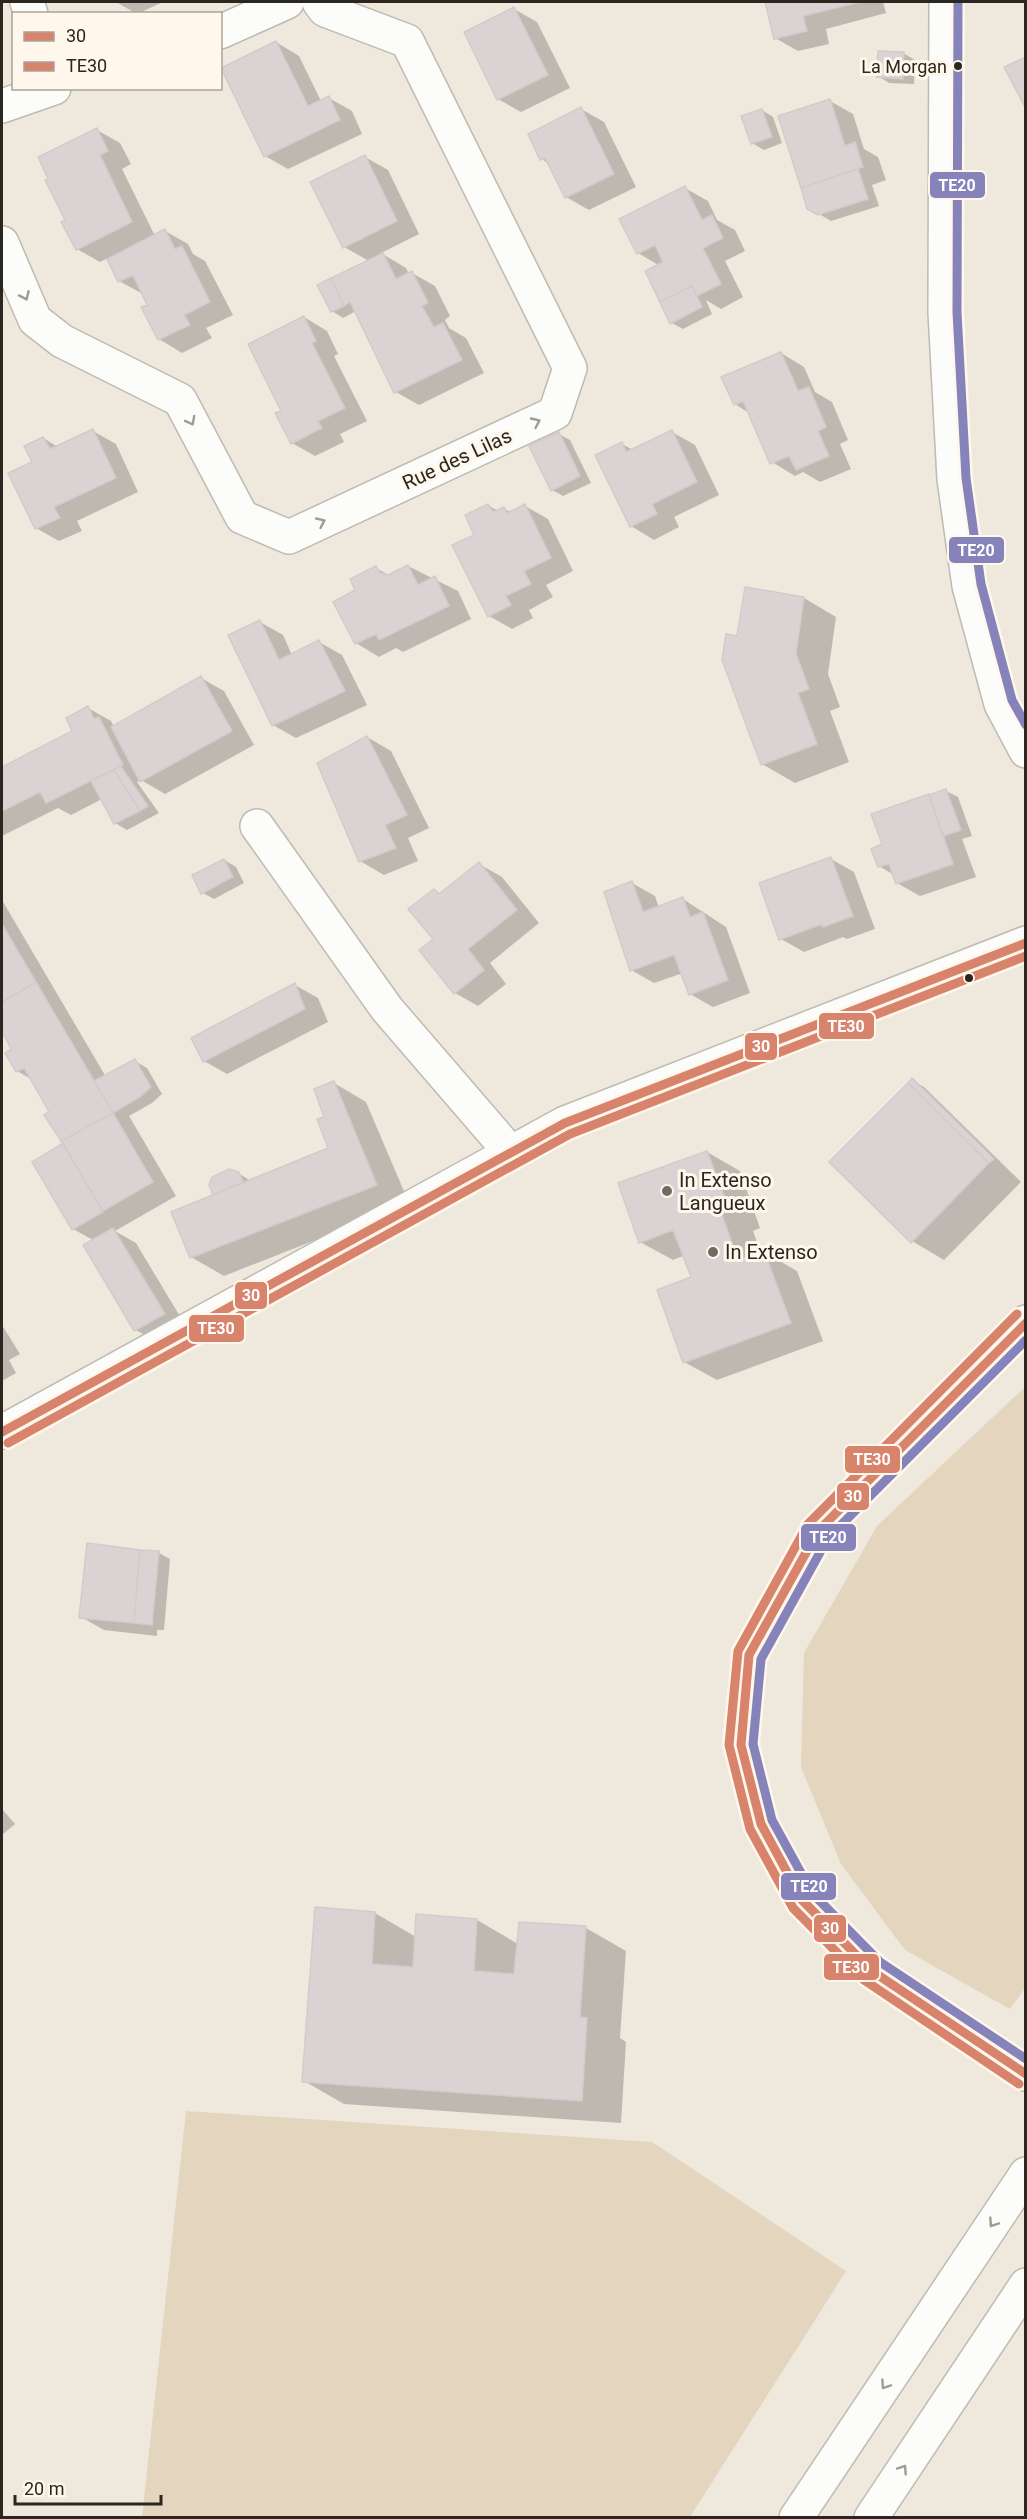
<svg xmlns="http://www.w3.org/2000/svg" width="1027" height="2519" viewBox="0 0 1027 2519" font-family="Roboto,sans-serif">
<rect width="100%" height="100%" fill="#eee8dd"/>
<!-- green -->
<path fill="#e3d5be" d="M 1025,1387 L 1026,1987 L 1010,2009 L 905,1950 L 841,1864 L 801,1767 L 804,1653 L 877,1526 Z
M 186,2111 L 652,2142 L 846,2271 L 690,2517 L 142,2517 Z"/>
<!-- shadow -->
<path fill="#0003" fill-rule="evenodd" d="M 116,2 L 163,2 L 137,14 Z
M 766,2 L 883,2 L 886,13 L 826,29 L 829,44 L 798,51 L 775,38 Z
M 514,9 L 537,22 L 570,88 L 521,112 L 498,99 Z
M 276,42 L 299,56 L 321,101 L 329,98 L 352,111 L 362,134 L 288,169 L 265,156 Z
M 903,53 L 915,60 L 914,84 L 889,83 L 878,76 Z
M 830,101 L 853,114 L 864,149 L 878,157 L 886,180 L 872,185 L 879,206 L 831,221 L 809,208 L 780,117 Z
M 581,109 L 604,122 L 636,187 L 589,210 L 566,197 L 549,164 L 542,159 Z
M 762,110 L 773,117 L 782,143 L 764,150 L 752,143 Z
M 97,130 L 120,143 L 131,164 L 122,169 L 155,236 L 165,231 L 188,244 L 193,254 L 205,261 L 233,315 L 206,328 L 212,338 L 182,353 L 159,339 L 143,294 L 119,281 L 108,258 L 100,262 L 77,249 L 67,221 Z
M 365,157 L 388,170 L 419,234 L 381,253 L 406,268 L 409,274 L 412,273 L 435,286 L 450,316 L 445,320 L 449,328 L 466,338 L 484,373 L 419,405 L 396,392 L 356,311 L 343,318 L 332,311 L 369,261 L 344,247 Z
M 685,188 L 708,201 L 717,220 L 735,230 L 745,251 L 725,261 L 743,297 L 721,309 L 706,300 L 712,314 L 683,329 L 672,323 L 660,266 L 638,253 Z
M 304,317 L 327,331 L 338,354 L 334,356 L 367,421 L 340,434 L 344,442 L 315,456 L 292,443 Z
M 781,353 L 804,367 L 815,392 L 832,402 L 848,440 L 840,444 L 851,469 L 820,482 L 803,472 L 795,476 L 772,462 L 749,413 L 735,404 Z
M 93,431 L 116,444 L 138,492 L 77,521 L 82,531 L 59,541 L 36,528 L 34,463 L 43,438 L 58,447 Z
M 672,432 L 695,445 L 719,495 L 674,517 L 679,527 L 654,540 L 631,526 L 622,444 L 633,450 Z
M 559,434 L 570,440 L 591,483 L 563,496 L 552,490 Z
M 488,505 L 498,511 L 504,508 L 511,513 L 525,506 L 548,519 L 573,571 L 546,585 L 553,597 L 529,610 L 533,618 L 512,629 L 489,616 L 476,536 Z
M 408,566 L 458,591 L 471,619 L 403,652 L 396,648 L 379,657 L 356,643 L 357,591 L 376,568 L 390,576 Z
M 746,589 L 804,598 L 836,617 L 828,674 L 840,707 L 830,711 L 849,762 L 795,783 L 762,764 L 738,638 Z
M 260,622 L 283,635 L 292,655 L 319,642 L 342,655 L 367,705 L 296,738 L 273,725 Z
M 201,678 L 224,691 L 254,745 L 165,794 L 141,780 L 137,782 L 159,813 L 127,830 L 115,823 L 102,799 L 71,815 L 58,808 L 2,836 L 2,769 L 74,731 L 88,708 L 111,721 L 114,727 ZM 109,769 L 111,772 L 104,776 L 97,776 Z
M 367,737 L 391,751 L 429,828 L 408,838 L 418,861 L 384,875 L 360,861 Z
M 946,791 L 958,797 L 972,836 L 962,839 L 976,877 L 920,896 L 897,883 L 894,875 L 879,866 L 884,845 Z
M 831,859 L 854,872 L 875,929 L 847,939 L 843,937 L 804,952 L 781,939 Z
M 224,860 L 236,867 L 244,883 L 214,899 L 203,893 Z
M 479,864 L 502,877 L 539,923 L 490,963 L 506,984 L 478,1006 L 455,993 L 435,939 L 434,890 L 441,894 Z
M 632,883 L 655,896 L 659,908 L 683,899 L 726,927 L 750,993 L 713,1007 L 690,994 L 683,973 L 654,983 L 631,970 Z
M 2,900 L 106,1077 L 135,1061 L 147,1068 L 162,1094 L 152,1103 L 129,1116 L 176,1196 L 115,1231 L 136,1243 L 187,1328 L 159,1343 L 136,1330 L 93,1240 L 73,1229 L 65,1143 L 33,1080 L 17,1071 L 7,1054 L 13,1050 L 2,1029 Z
M 295,985 L 318,998 L 328,1022 L 227,1074 L 204,1061 Z
M 912,1080 L 924,1087 L 1021,1182 L 944,1260 L 912,1241 Z
M 334,1083 L 366,1102 L 409,1203 L 224,1276 L 191,1257 L 216,1195 L 214,1193 L 238,1173 L 251,1181 L 330,1149 L 326,1118 ZM 240,1182 L 241,1185 L 222,1192 L 221,1190 Z
M 707,1152 L 740,1171 L 760,1228 L 753,1231 L 761,1253 L 764,1252 L 797,1271 L 823,1341 L 717,1380 L 684,1362 L 693,1278 L 683,1256 L 673,1260 L 640,1242 Z
M 2,1325 L 20,1354 L 9,1360 L 16,1373 L 2,1381 Z
M 159,1553 L 170,1559 L 164,1630 L 157,1630 L 157,1636 L 104,1630 L 81,1617 Z
M 2,1809 L 15,1824 L 2,1835 Z
M 375,1913 L 416,1937 L 477,1920 L 518,1944 L 520,1924 L 586,1928 L 626,1951 L 620,2038 L 626,2042 L 621,2123 L 344,2104 L 304,2081 Z"/>
<!-- building -->
<path fill="#d9d4d3" stroke="#d1cccb" stroke-width="1.5" d="M 765,2 L 860,2 L 803,16 L 807,31 L 774,39 Z
M 514,7 L 548,75 L 497,100 L 464,32 Z
M 276,41 L 308,106 L 329,96 L 340,120 L 264,157 L 221,68 Z
M 878,51 L 904,52 L 903,79 L 876,77 Z
M 1026,57 L 1026,109 L 1004,67 Z
M 830,99 L 845,146 L 855,142 L 863,167 L 801,188 L 778,116 Z
M 581,107 L 614,174 L 565,198 L 545,158 L 540,160 L 528,134 Z
M 762,109 L 772,137 L 751,144 L 741,116 Z
M 97,128 L 108,151 L 100,155 L 132,222 L 76,250 L 61,222 L 65,220 L 45,180 L 48,179 L 38,157 Z
M 365,155 L 397,221 L 343,248 L 310,182 Z
M 858,169 L 868,199 L 818,215 L 807,209 L 801,188 Z
M 685,186 L 702,220 L 712,215 L 723,238 L 703,248 L 721,284 L 697,296 L 692,286 L 660,302 L 645,271 L 663,262 L 655,245 L 637,254 L 619,219 Z
M 165,229 L 175,249 L 182,246 L 210,302 L 184,315 L 190,325 L 158,340 L 141,307 L 147,305 L 133,275 L 118,282 L 107,259 Z
M 383,253 L 396,279 L 412,271 L 428,303 L 422,306 L 434,327 L 443,323 L 462,360 L 394,393 L 350,302 L 344,306 L 331,278 Z
M 331,278 L 344,306 L 331,312 L 317,285 Z
M 692,286 L 702,307 L 670,324 L 660,302 Z
M 304,316 L 316,341 L 312,343 L 345,408 L 318,421 L 322,428 L 291,444 L 275,413 L 281,411 L 248,344 Z
M 781,352 L 798,391 L 809,387 L 826,427 L 818,431 L 829,456 L 796,470 L 789,456 L 770,464 L 743,401 L 734,405 L 721,377 Z
M 93,429 L 116,478 L 54,507 L 60,518 L 35,529 L 8,473 L 32,462 L 24,446 L 43,437 L 50,449 Z
M 672,430 L 697,482 L 652,504 L 657,514 L 630,527 L 595,455 L 622,442 L 626,452 Z
M 559,432 L 580,476 L 551,491 L 529,446 Z
M 488,504 L 493,512 L 504,507 L 507,513 L 525,504 L 551,558 L 524,571 L 531,584 L 506,596 L 511,605 L 488,617 L 452,545 L 474,535 L 465,515 Z
M 408,565 L 418,585 L 435,576 L 449,606 L 379,640 L 376,634 L 355,644 L 333,602 L 355,590 L 350,579 L 376,566 L 380,573 L 388,575 Z
M 745,587 L 804,597 L 796,654 L 809,689 L 798,693 L 817,744 L 761,765 L 722,660 L 726,634 L 737,636 Z
M 260,620 L 279,660 L 319,640 L 345,691 L 272,726 L 228,635 Z
M 201,676 L 232,731 L 140,782 L 111,727 Z
M 88,706 L 94,719 L 99,717 L 123,765 L 46,803 L 40,792 L 2,811 L 2,767 L 72,731 L 66,718 Z
M 367,736 L 407,815 L 385,825 L 396,848 L 359,862 L 317,763 Z
M 120,765 L 148,806 L 140,811 L 114,770 Z
M 114,770 L 140,811 L 114,824 L 91,781 Z
M 946,789 L 961,830 L 943,836 L 929,795 Z
M 929,794 L 953,864 L 896,884 L 889,864 L 878,867 L 871,849 L 882,844 L 871,814 Z
M 831,857 L 853,916 L 823,927 L 822,924 L 779,940 L 759,883 Z
M 224,859 L 233,877 L 201,894 L 192,875 Z
M 479,862 L 517,910 L 468,949 L 484,970 L 454,994 L 419,950 L 433,939 L 408,909 L 434,889 L 439,894 Z
M 632,881 L 643,912 L 683,897 L 690,917 L 703,912 L 728,980 L 689,995 L 674,955 L 630,971 L 604,892 Z
M 2,924 L 36,982 L 2,1002 Z
M 36,982 L 113,1113 L 61,1141 L 44,1115 L 49,1112 L 24,1068 L 16,1072 L 5,1053 L 11,1049 L 2,1031 L 2,1002 Z
M 295,983 L 305,1009 L 203,1062 L 191,1038 Z
M 135,1059 L 151,1087 L 140,1097 L 113,1113 L 94,1081 Z
M 912,1078 L 994,1159 L 989,1163 L 908,1083 Z
M 334,1081 L 377,1185 L 190,1258 L 171,1212 L 328,1148 L 317,1119 L 324,1117 L 314,1089 Z
M 908,1083 L 989,1163 L 911,1243 L 829,1162 Z
M 113,1113 L 153,1182 L 103,1211 L 61,1141 Z
M 63,1143 L 103,1212 L 72,1230 L 32,1162 Z
M 707,1151 L 729,1209 L 721,1212 L 738,1260 L 764,1251 L 791,1323 L 683,1363 L 657,1290 L 691,1277 L 673,1230 L 639,1243 L 618,1183 Z
M 229,1169 L 239,1172 L 243,1182 L 213,1195 L 209,1185 L 212,1177 Z
M 113,1228 L 165,1314 L 134,1331 L 83,1245 Z
M 87,1543 L 140,1550 L 134,1623 L 79,1618 Z
M 140,1550 L 159,1551 L 152,1625 L 134,1623 Z
M 315,1907 L 375,1912 L 372,1964 L 413,1967 L 416,1914 L 477,1919 L 474,1971 L 514,1974 L 519,1922 L 586,1926 L 580,2017 L 587,2018 L 582,2101 L 302,2082 Z"/>
<g fill="none" stroke-linecap="round" stroke-linejoin="round">
<!-- minor casing -->
<g stroke="#bfbab2" stroke-width="36">
<path id="minor" d="M 27,2 L 31,14
M 946,2 L 945,312 L 954,479 L 969,586 L 1001,704 L 1026,751
M 220,32 L 287,2
M 2,106 L 54,88
M 2,243 L 35,320 L 62,341 L 180,400 L 242,517 L 289,537 L 555,413 L 570,368 L 407,41 L 325,10 L 319,2
M 257,826 L 387,1009 L 511,1153
M 2,1432 L 565,1123 L 1026,943"/>
</g>
<!-- major casing -->
<g stroke="#bfbab2" stroke-width="36">
<path id="major" d="M 1026,1322 L 818,1531 L 749,1655 L 741,1745 L 761,1824 L 802,1900 L 872,1971 L 1026,2074"/>
</g>
<!-- highway casing -->
<g stroke="#bfbab2" stroke-width="36">
<path id="highway" d="M 796,2518 L 1026,2174
M 871,2518 L 1026,2285"/>
</g>
<!-- minor -->
<use href="#minor" stroke="#fcfcfa" stroke-width="33"/>
<!-- major -->
<use href="#major" stroke="#fcfcfa" stroke-width="33"/>
<!-- highway -->
<use href="#highway" stroke="#fcfcfa" stroke-width="33"/>
<!-- bus-1 casing -->
<g stroke="#fff7eb" stroke-width="14">
<path id="bus-1" d="M 1026,1323 L 818,1531 L 749,1655 L 741,1745 L 761,1824 L 802,1900 L 872,1971 L 1026,2074
M 2,1432 L 565,1123 L 1026,943"/>
</g>
<!-- bus-2 casing -->
<g stroke="#fff7eb" stroke-width="14">
<path id="bus-2" d="M 1017,1314 L 808,1524 L 738,1651 L 729,1745 L 750,1829 L 793,1908 L 864,1980 L 1019,2084
M 8,1443 L 570,1134 L 1026,956"/>
</g>
<!-- bus-3 casing -->
<g stroke="#fff7eb" stroke-width="14">
<path id="bus-3" d="M 958,2 L 957,312 L 966,478 L 981,584 L 1012,700 L 1026,725
M 1026,1340 L 828,1538 L 761,1659 L 753,1744 L 772,1820 L 812,1893 L 880,1962 L 1026,2059"/>
</g>
<!-- bus-1 -->
<use href="#bus-1" stroke="#d8836b" stroke-width="9"/>
<!-- bus-2 -->
<use href="#bus-2" stroke="#d8836b" stroke-width="9"/>
<!-- bus-3 -->
<use href="#bus-3" stroke="#8683bb" stroke-width="9"/>
</g>
<!-- one-way arrows -->
<defs><path id="oneway-chevron" d="M-2-3.5L2.5 0L-2 3.5" fill="none" stroke-width="1.6" stroke-linecap="round" stroke-linejoin="round" transform="scale(1.5)"/></defs>
<g stroke="#9e9c97">
<use href="#oneway-chevron" transform="translate(25 296) rotate(66)"/>
<use href="#oneway-chevron" transform="translate(191 421) rotate(62)"/>
<use href="#oneway-chevron" transform="translate(536 422) rotate(-25)"/>
<use href="#oneway-chevron" transform="translate(321 522) rotate(-25)"/>
<use href="#oneway-chevron" transform="translate(993 2223) rotate(124)"/>
<use href="#oneway-chevron" transform="translate(885 2385) rotate(124)"/>
<use href="#oneway-chevron" transform="translate(903 2469) rotate(-56)"/>
</g>
<!-- markers -->
<g fill="#2b261f" stroke="#fff7eb" stroke-width="2">
<circle cx="958" cy="66" r="5"/>
<circle cx="969" cy="978" r="5"/>
</g>
<g fill="#6f6a62" stroke="#fff7eb" stroke-width="2">
<circle cx="667" cy="1191" r="6"/>
<circle cx="713" cy="1252" r="6"/>
</g>
<g text-anchor="middle" dominant-baseline="central" stroke-width="6" stroke-linejoin="round" paint-order="stroke">
<!-- bus labels -->
<g font-size="18" fill="#2b261f" stroke="#fff7eb" text-anchor="end">
<text x="947" y="66">La Morgan</text>
</g>
<!-- street labels -->
<g font-size="20" fill="#2b261f" stroke="#fff7eb">
<text transform="translate(457 459) rotate(-25)">Rue des Lilas</text>
</g>
<!-- poi labels -->
<g font-size="20" fill="#2b261f" stroke="#fff7eb" text-anchor="start">
<text x="679" y="1180">In Extenso<tspan x="679" dy="23">Langueux</tspan></text>
<text x="725" y="1252">In Extenso</text>
</g>
</g>
<g stroke="#fff7eb" stroke-width="2">
<rect x="929" y="171" width="57" height="28" rx="6" fill="#8683bb"/>
<rect x="948" y="536" width="57" height="28" rx="6" fill="#8683bb"/>
<rect x="818" y="1012" width="57" height="28" rx="6" fill="#d8836b"/>
<rect x="744" y="1032" width="34" height="29" rx="6" fill="#d8836b"/>
<rect x="234" y="1281" width="34" height="29" rx="6" fill="#d8836b"/>
<rect x="188" y="1314" width="57" height="29" rx="6" fill="#d8836b"/>
<rect x="844" y="1445" width="57" height="29" rx="6" fill="#d8836b"/>
<rect x="836" y="1482" width="34" height="29" rx="6" fill="#d8836b"/>
<rect x="800" y="1523" width="57" height="29" rx="6" fill="#8683bb"/>
<rect x="780" y="1872" width="57" height="29" rx="6" fill="#8683bb"/>
<rect x="813" y="1914" width="34" height="29" rx="6" fill="#d8836b"/>
<rect x="823" y="1953" width="57" height="28" rx="6" fill="#d8836b"/>
</g>
<g font-size="16" text-anchor="middle" font-weight="bold" fill="#fff">
<text x="957" y="191">TE20</text>
<text x="976" y="556">TE20</text>
<text x="846" y="1032">TE30</text>
<text x="761" y="1052">30</text>
<text x="251" y="1301">30</text>
<text x="216" y="1334">TE30</text>
<text x="872" y="1465">TE30</text>
<text x="853" y="1502">30</text>
<text x="828" y="1543">TE20</text>
<text x="809" y="1892">TE20</text>
<text x="830" y="1934">30</text>
<text x="851" y="1973">TE30</text>
</g>
<!-- border -->
<rect width="1027" height="2519" fill="none" stroke="#2b261f" stroke-width="6"/>
<!-- legend -->
<rect x="12" y="12" width="210" height="78" fill="#fff7eb" stroke="#aaa399" stroke-width="1.5"/>
<rect x="24" y="32" width="30" height="9" fill="#d8836b" stroke="#aaa399" stroke-width="1.5"/>
<text x="66" y="42" font-size="18" fill="#2b261f">30</text>
<rect x="24" y="62" width="30" height="9" fill="#d8836b" stroke="#aaa399" stroke-width="1.5"/>
<text x="66" y="72" font-size="18" fill="#2b261f">TE30</text>
<!-- scale -->
<path d="M15 2495v9h146v-9" fill="none" stroke="#2b261f" stroke-width="3"/>
<text x="24" y="2495" font-size="18" fill="#2b261f" stroke="#fff7eb" stroke-width="4.5" paint-order="stroke">20 m</text>
</svg>
